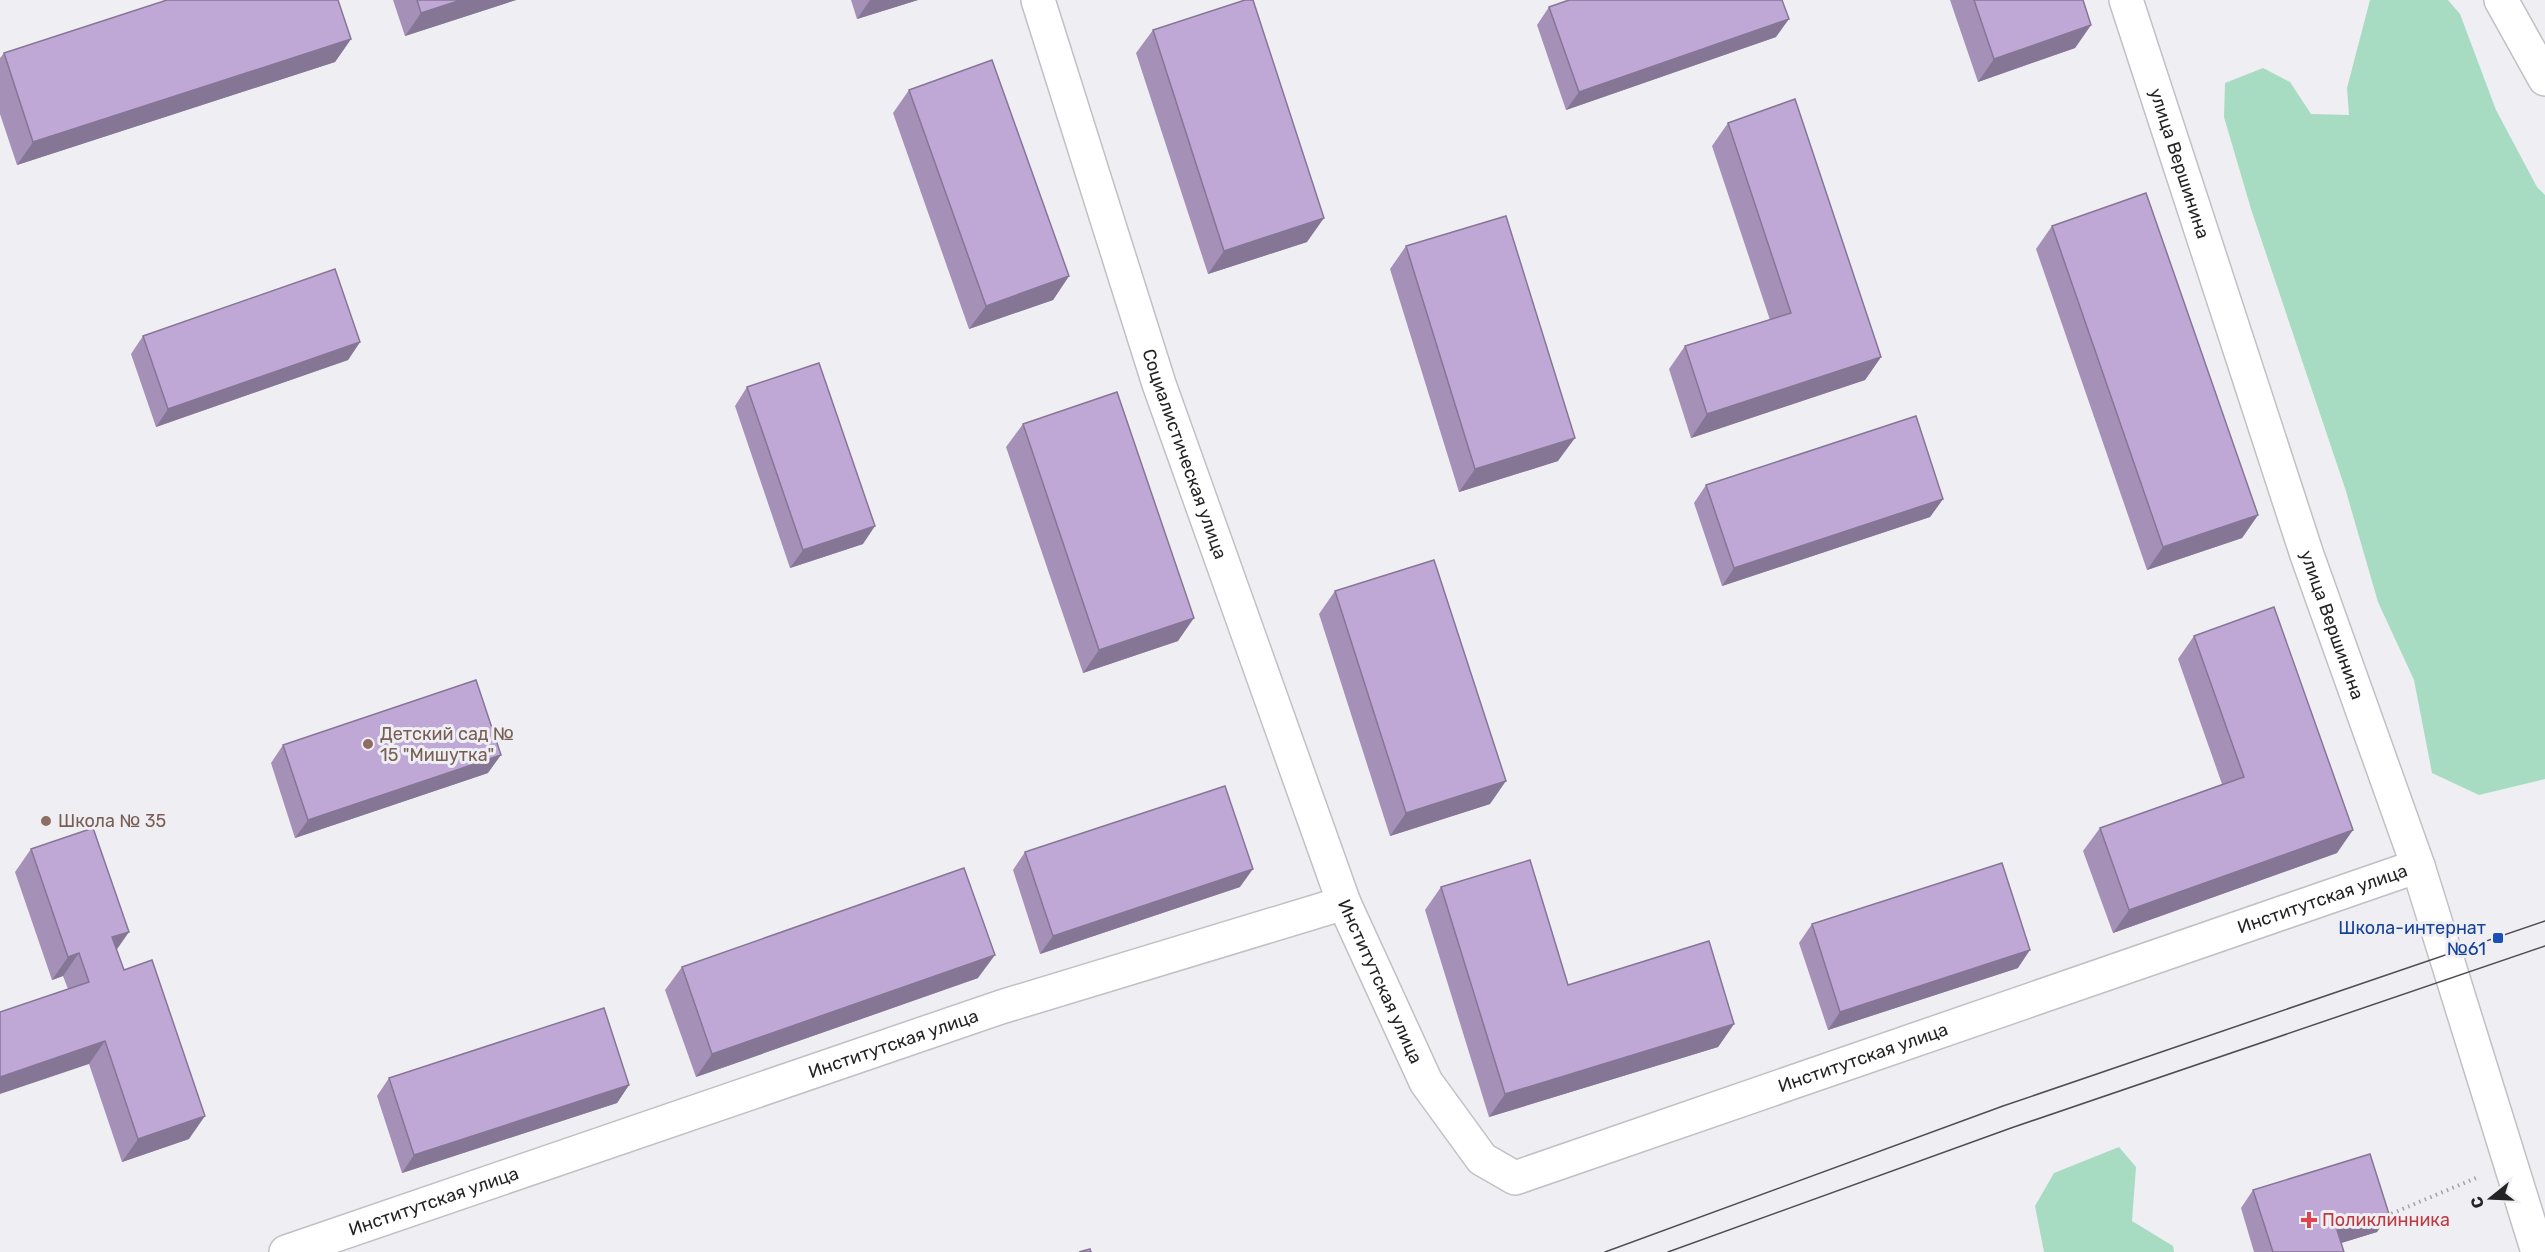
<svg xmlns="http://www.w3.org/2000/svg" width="2545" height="1252" viewBox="0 0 2545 1252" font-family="Rubik,sans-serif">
<rect width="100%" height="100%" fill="#eeeef3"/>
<!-- green -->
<path fill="#a8dcc2" d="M 2370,0 L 2448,0 L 2460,14 L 2496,110 L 2537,187 L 2545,195 L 2545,779 L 2479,795 L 2432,773 L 2414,680 L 2378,602 L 2345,488 L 2251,209 L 2224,117 L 2225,83 L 2263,68 L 2290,82 L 2311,114 L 2349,115 L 2347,88 Z
M 2119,1147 L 2136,1167 L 2132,1221 L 2173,1246 L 2174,1252 L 2044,1252 L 2035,1206 L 2054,1173 Z"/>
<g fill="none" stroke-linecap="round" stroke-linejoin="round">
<!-- minor casing -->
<g stroke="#c0c0c5" stroke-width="36">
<g id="minor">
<path id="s1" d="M 1038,0 L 1159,384 L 1344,903 L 1426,1082 L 1482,1159 L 1515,1178 L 2418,866"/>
<path id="s2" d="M 2126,0 L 2307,555 L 2418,866 L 2538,1252"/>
<path id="s3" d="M 286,1252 L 1001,1007 L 1344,903"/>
</g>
</g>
<!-- major casing -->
<g stroke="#c0c0c5" stroke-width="36">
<path id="major" d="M 2501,0 L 2545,79"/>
</g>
<!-- path -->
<path stroke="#a3a3a7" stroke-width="4" stroke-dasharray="1.5 4.5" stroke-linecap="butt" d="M 2386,1216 L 2476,1178"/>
<!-- minor -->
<use href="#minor" stroke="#fff" stroke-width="33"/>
<!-- major -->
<use href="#major" stroke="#fff" stroke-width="33"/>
<!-- tram -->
<path stroke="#4e4e51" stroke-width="1.5" d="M 1605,1252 L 2003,1106 L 2545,921
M 1668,1252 L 2011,1128 L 2545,946"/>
</g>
<!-- wall -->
<path fill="#a590b8" d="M 393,0 L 516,0 L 405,36 Z
M 851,0 L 918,0 L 857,19 Z
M 1950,0 L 2083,0 L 2091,25 L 2075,48 L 1978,82 Z
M 1549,7 L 1776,37 L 1566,110 L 1537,25 Z
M 1153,30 L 1307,242 L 1208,274 L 1136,53 Z
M 351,39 L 335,62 L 17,165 L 0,114 L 0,58 L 4,53 Z
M 909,90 L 1069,276 L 1053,300 L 969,329 L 893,113 Z
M 1728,123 L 1881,357 L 1865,380 L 1691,438 L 1669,369 L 1685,346 L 1770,320 L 1712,146 Z
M 2052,226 L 2258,515 L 2242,538 L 2147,570 L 2036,249 Z
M 1406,246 L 1558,461 L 1459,492 L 1390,269 Z
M 143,336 L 360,342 L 348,360 L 156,427 L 131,354 Z
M 747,387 L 863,544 L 790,568 L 735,406 Z
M 1023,424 L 1178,641 L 1083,673 L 1006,447 Z
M 1706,485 L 1943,499 L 1930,517 L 1722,586 L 1694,503 Z
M 1335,591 L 1490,804 L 1390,836 L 1319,614 Z
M 2194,636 L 2337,853 L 2113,933 L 2083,851 L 2100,828 L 2222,784 L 2178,659 Z
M 283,745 L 488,773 L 295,838 L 271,763 Z
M 31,849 L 116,949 L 189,1139 L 122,1162 L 89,1064 L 68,989 L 63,976 L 52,980 L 15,872 Z
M 1025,852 L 1240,887 L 1040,954 L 1013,870 Z
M 1441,887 L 1568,985 L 1734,1024 L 1718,1047 L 1489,1117 L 1425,910 Z
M 1812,924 L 2018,968 L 1828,1030 L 1799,943 Z
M 682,967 L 978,978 L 696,1077 L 665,990 Z
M 389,1078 L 629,1085 L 617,1103 L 402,1173 L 377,1096 Z
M 2253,1190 L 2389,1214 L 2377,1232 L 2341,1243 L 2344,1252 L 2254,1252 L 2241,1208 Z"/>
<!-- shaded-wall -->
<path fill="#867696" d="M 461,0 L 516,0 L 405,36 L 421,13 Z
M 870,0 L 918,0 L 857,19 Z
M 1789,19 L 1776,37 L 1566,110 L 1579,92 Z
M 2091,25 L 2075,48 L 1978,82 L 1994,59 Z
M 351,39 L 335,62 L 17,165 L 33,142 Z
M 1324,218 L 1307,242 L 1208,274 L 1224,251 Z
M 1069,276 L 1053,300 L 969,329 L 986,306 Z
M 360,342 L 348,360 L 156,427 L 168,409 Z
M 1881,357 L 1865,380 L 1691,438 L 1707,414 Z
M 1575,438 L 1558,461 L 1459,492 L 1475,469 Z
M 1943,499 L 1930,517 L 1722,586 L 1734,568 Z
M 2258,515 L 2242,538 L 2147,570 L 2163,547 Z
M 875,526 L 863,544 L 790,568 L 803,550 Z
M 1194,618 L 1178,641 L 1083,673 L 1099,650 Z
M 501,755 L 488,773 L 295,838 L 308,820 Z
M 1506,781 L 1490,804 L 1390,836 L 1406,813 Z
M 2353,830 L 2337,853 L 2113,933 L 2129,910 Z
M 1253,869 L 1240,887 L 1040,954 L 1053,936 Z
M 129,932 L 113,955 L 112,937 Z
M 2030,950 L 2018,968 L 1828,1030 L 1840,1012 Z
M 79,953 L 63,976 L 52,980 L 68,957 Z
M 995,955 L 978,978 L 696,1077 L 712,1054 Z
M 1734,1024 L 1718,1047 L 1489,1117 L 1505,1094 Z
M 105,1041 L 89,1064 L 0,1094 L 0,1077 Z
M 629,1085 L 617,1103 L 402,1173 L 414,1155 Z
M 205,1116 L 189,1139 L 122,1162 L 138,1139 Z
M 2389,1214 L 2377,1232 L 2325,1248 L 2337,1230 Z"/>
<!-- building -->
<path fill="#c0a8d6" stroke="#867696" stroke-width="1.5" d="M 167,0 L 338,0 L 351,39 L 33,142 L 4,53 Z
M 417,0 L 461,0 L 421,13 Z
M 1245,0 L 1253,0 L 1324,218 L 1224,251 L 1153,30 Z
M 1569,0 L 1782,0 L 1789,19 L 1579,92 L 1549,7 Z
M 1974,0 L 2083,0 L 2091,25 L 1994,59 Z
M 992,60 L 1069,276 L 986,306 L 909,90 Z
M 1795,99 L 1881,357 L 1707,414 L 1685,346 L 1791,313 L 1728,123 Z
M 2146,193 L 2258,515 L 2163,547 L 2052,226 Z
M 1506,216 L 1575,438 L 1475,469 L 1406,246 Z
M 335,269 L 360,342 L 168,409 L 143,336 Z
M 819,363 L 875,526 L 803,550 L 747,387 Z
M 1117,392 L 1194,618 L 1099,650 L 1023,424 Z
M 1916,416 L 1943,499 L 1734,568 L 1706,485 Z
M 1434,560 L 1506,781 L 1406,813 L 1335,591 Z
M 2274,607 L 2353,830 L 2129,910 L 2100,828 L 2244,777 L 2194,636 Z
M 476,680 L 501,755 L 308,820 L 283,745 Z
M 1225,786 L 1253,869 L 1053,936 L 1025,852 Z
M 93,828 L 129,932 L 112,937 L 124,970 L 152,960 L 205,1116 L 138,1139 L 105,1041 L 0,1077 L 0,1012 L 89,982 L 79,953 L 68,957 L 31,849 Z
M 1530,860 L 1568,985 L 1709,941 L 1734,1024 L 1505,1094 L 1441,887 Z
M 2002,863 L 2030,950 L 1840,1012 L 1812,924 Z
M 964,868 L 995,955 L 712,1054 L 682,967 Z
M 604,1008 L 629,1085 L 414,1155 L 389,1078 Z
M 2370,1154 L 2389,1214 L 2337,1230 L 2344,1252 L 2273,1252 L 2253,1190 Z
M 1090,1249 L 1091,1252 L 1079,1252 Z"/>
<!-- markers -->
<g fill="#8d6e63" stroke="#eeeef3" stroke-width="2">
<circle cx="368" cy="744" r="6"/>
<circle cx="46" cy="821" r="6"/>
</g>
<rect fill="#1a4fb4" stroke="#eeeef3" stroke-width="2" x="2492" y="932" width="12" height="12" rx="3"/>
<path fill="#e0444e" stroke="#eeeef3" stroke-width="2" d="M2306 1211h6v6h6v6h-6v6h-6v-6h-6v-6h6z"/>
<g text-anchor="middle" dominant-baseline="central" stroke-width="6" stroke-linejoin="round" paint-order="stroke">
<!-- street labels -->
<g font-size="18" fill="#242426" stroke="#eeeef3">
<text stroke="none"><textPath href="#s2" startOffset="172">улица Вершинина</textPath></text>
<text stroke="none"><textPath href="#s1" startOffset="477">Социалистическая улица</textPath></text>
<text stroke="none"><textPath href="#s2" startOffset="658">улица Вершинина</textPath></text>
<text stroke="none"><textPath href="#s1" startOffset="2138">Институтская улица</textPath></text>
<text stroke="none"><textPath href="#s1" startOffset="1040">Институтская улица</textPath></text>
<text stroke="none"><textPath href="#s3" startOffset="642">Институтская улица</textPath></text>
<text stroke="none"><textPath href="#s1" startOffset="1652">Институтская улица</textPath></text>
<text stroke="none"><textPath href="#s3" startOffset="156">Институтская улица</textPath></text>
</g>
<!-- education labels -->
<g font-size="18" fill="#785e54" stroke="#eeeef3" text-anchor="start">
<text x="380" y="734">Детский сад №<tspan x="380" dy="21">15 "Мишутка"</tspan></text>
<text x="58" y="821">Школа № 35</text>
</g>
<!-- transit labels -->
<g font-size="18" fill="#164399" stroke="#eeeef3" text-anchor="end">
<text x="2486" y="928">Школа-интернат<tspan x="2486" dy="21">№61</tspan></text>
</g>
<!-- health labels -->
<g font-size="18" fill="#be3a42" stroke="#eeeef3" text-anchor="start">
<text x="2322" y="1220">Поликлинника</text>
</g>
</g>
<!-- north arrow -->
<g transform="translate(2491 1198) rotate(252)" stroke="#eeeef3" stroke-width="4.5" paint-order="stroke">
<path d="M0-4.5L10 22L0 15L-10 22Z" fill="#242426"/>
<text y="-9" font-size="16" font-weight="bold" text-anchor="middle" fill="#242426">С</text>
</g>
</svg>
